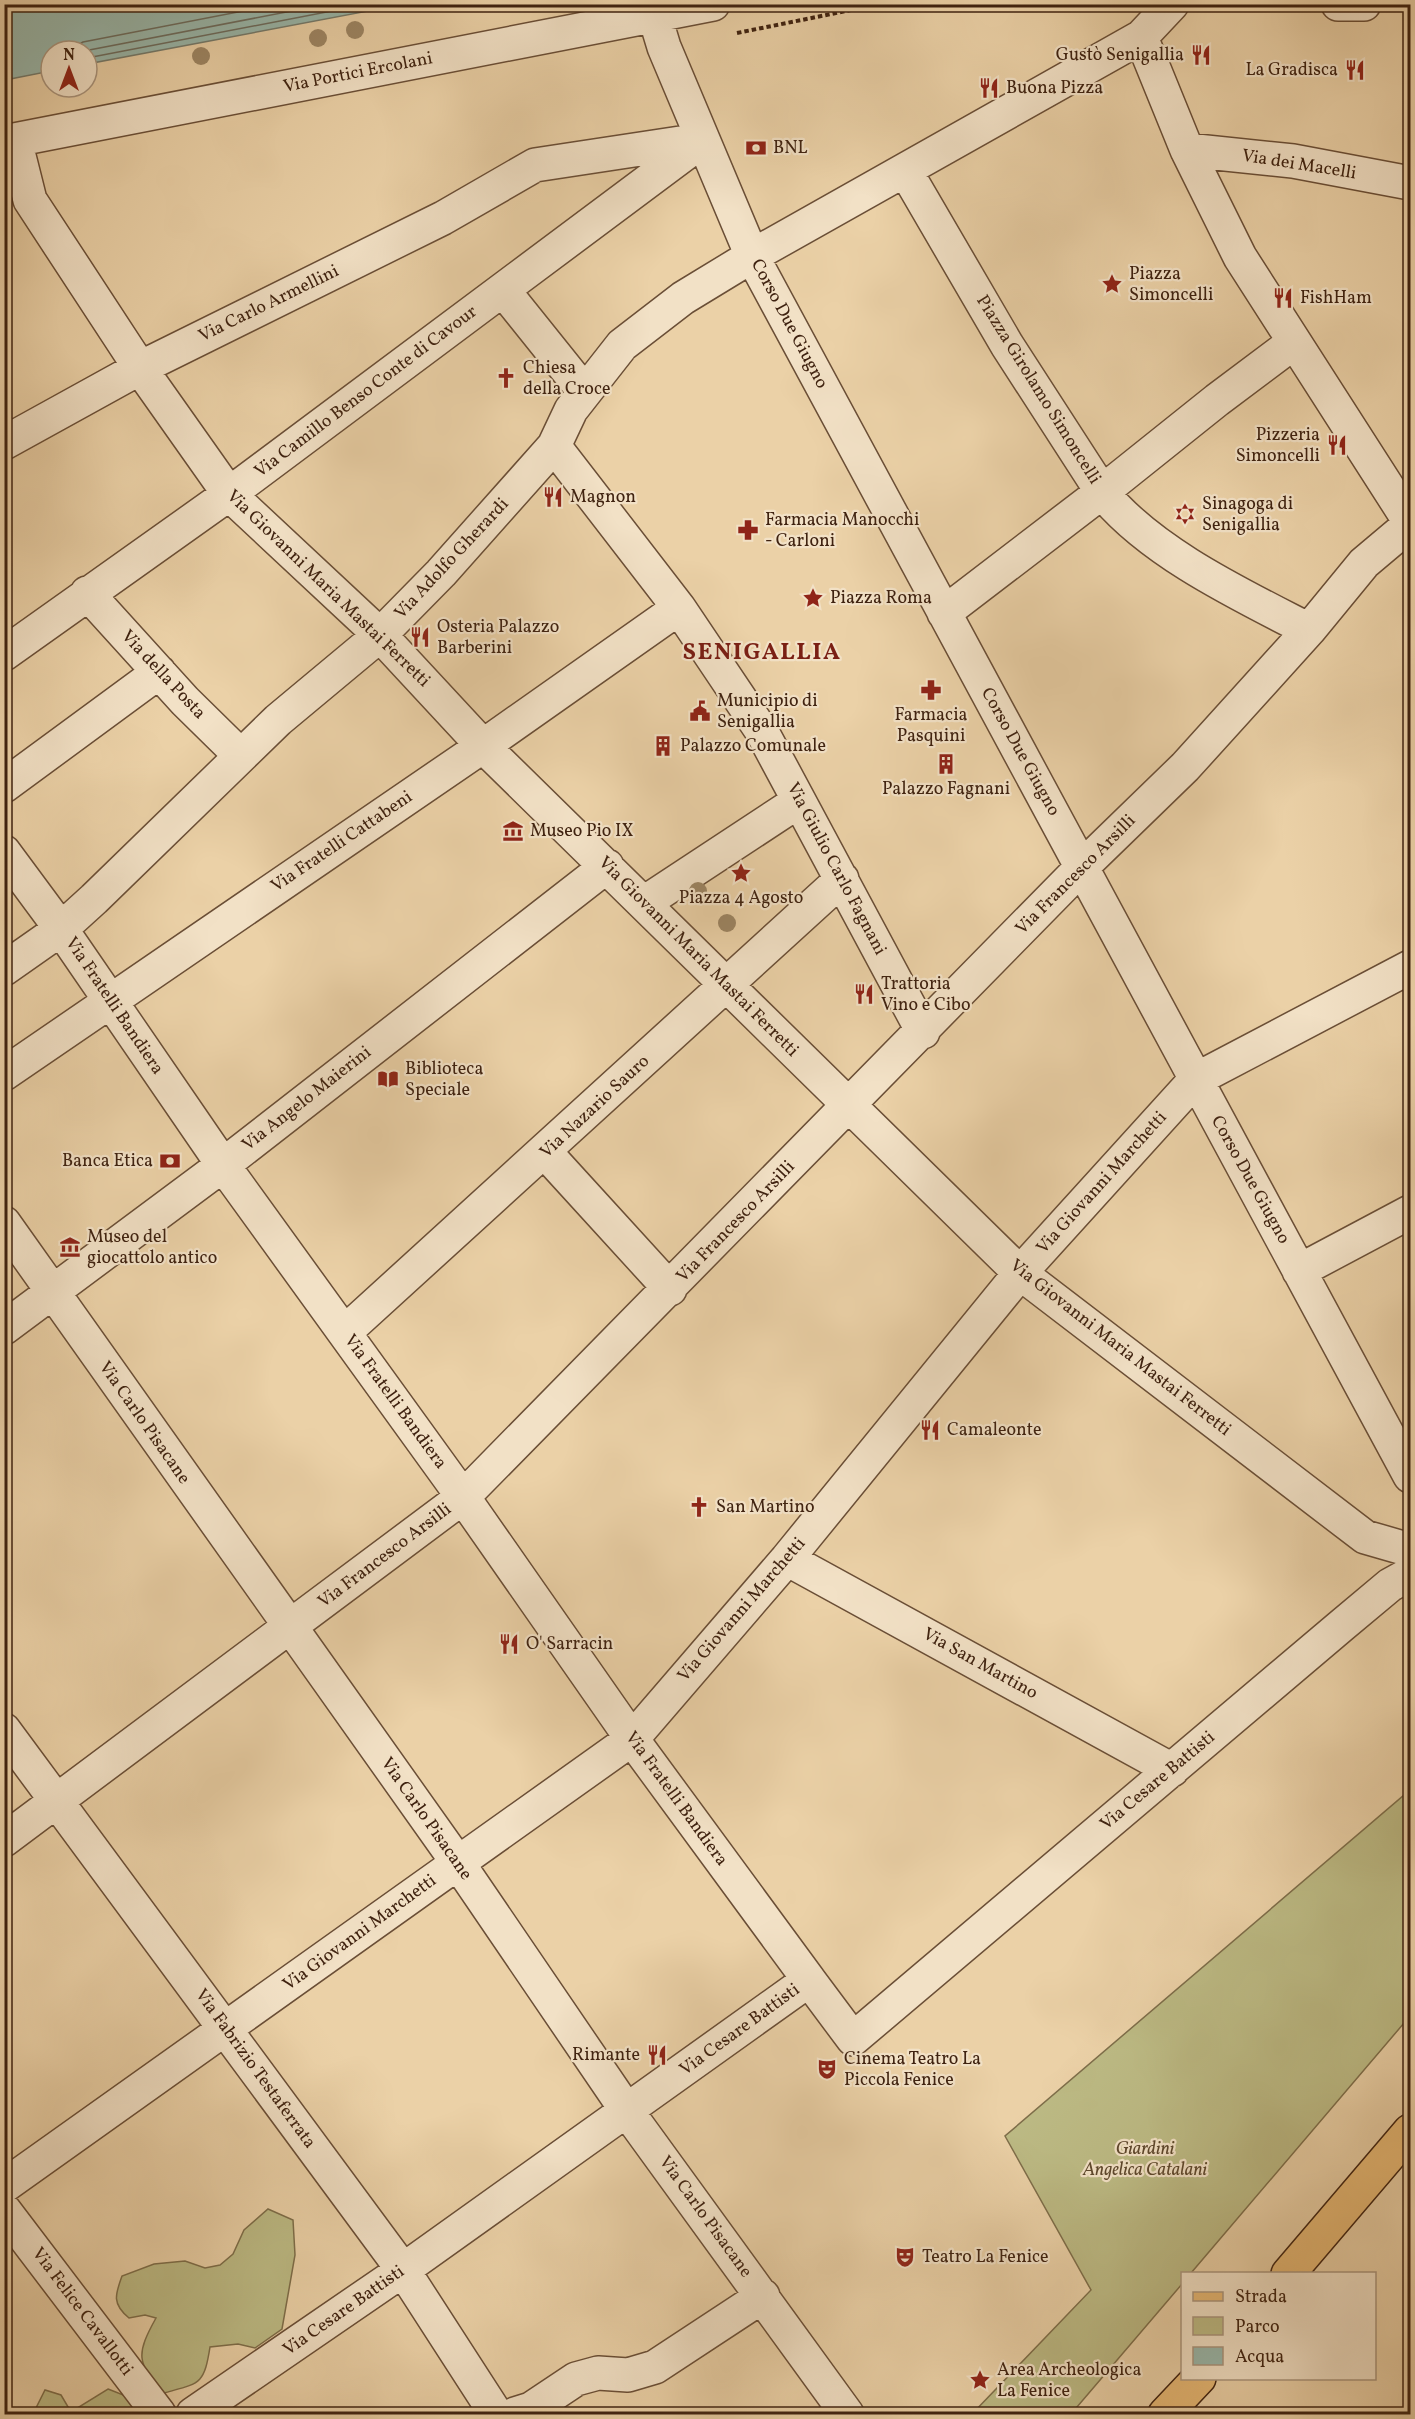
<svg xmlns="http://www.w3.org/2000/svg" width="1415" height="2419" viewBox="0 0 1415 2419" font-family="Vollkorn,serif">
<rect width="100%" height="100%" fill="#ebd1a7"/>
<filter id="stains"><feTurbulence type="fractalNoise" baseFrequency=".00333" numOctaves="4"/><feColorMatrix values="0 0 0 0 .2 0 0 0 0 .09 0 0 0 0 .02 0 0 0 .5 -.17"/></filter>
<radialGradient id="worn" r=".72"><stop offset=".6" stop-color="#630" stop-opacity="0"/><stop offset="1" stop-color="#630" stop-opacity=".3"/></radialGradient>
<!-- green -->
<path fill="#bcba84" stroke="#7e6e4a" stroke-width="1.5" d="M 1410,1790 L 1410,2016 L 1191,2273 L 1182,2274 L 1182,2284 L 1071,2414 L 972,2414 L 1091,2290 L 1005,2136 Z
M 268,2209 L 293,2220 L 295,2255 L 282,2329 L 255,2348 L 238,2344 L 210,2347 C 204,2385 200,2383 164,2393 C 136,2363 136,2354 156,2318 L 145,2315 L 129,2318 C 112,2304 115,2295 122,2276 L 154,2264 L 185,2261 L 205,2268 L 220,2265 L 233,2254 L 244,2230 Z
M 108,2389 L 126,2396 L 140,2414 L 36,2414 L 36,2408 L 45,2390 L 61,2395 L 71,2412 Z"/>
<!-- water -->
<path fill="#98b7ab" stroke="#747b6d" stroke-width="1.5" d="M 5,4 L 400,4 L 400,5 L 87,64 L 87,51 L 51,51 L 51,71 L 5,80 Z"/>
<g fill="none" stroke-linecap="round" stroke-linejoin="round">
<!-- shore -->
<path stroke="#6c6c5e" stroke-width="1.5" d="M 69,51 L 83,42 L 279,4
M 84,51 L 328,4
M 87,58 L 368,4"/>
<!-- minor casing -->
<g stroke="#6a4e36" stroke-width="36">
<path id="minor" d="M 651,4 L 664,47 L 752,256 L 1410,1476
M 1338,4 L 1364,4
M 1141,37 L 1187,150 L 1240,257 L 1410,522
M 15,140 L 30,200 L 140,368 L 229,494 L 380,635 L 483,746 L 1020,1273 L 1365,1537 L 1410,1550
M 4,142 L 713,4
M 1187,150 L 1293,161 L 1410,183
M 905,170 L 1007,345 L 1102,492 L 1217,400 L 1293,343
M 503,290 L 584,391
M 4,443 L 140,368 L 443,218 L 535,165 L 700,140
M 554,446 L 679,608 L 761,730 L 923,1032
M 87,593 L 185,701 L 241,756
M 944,613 L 1102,492 C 1150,552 1241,595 1309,630
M 4,654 L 229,494 L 703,140
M 4,786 L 159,672
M 4,852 L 61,929 L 223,1165 L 463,1497 L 632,1739 L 809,1980
M 644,903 L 799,801
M 4,969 L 61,929 L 94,899 L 278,720 L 380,635 L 441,573 L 554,446 L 571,410 L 622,345 L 683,298 L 752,256 L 1141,37 L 1172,4
M 4,1074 L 483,746 L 679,608
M 545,1152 L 670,1289
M 4,1223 L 458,1863 L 627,2111 L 847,2414
M 1299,1271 L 1410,1212
M 4,1328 L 223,1165 L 607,866
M 345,1332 L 842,879
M 787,1559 L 1172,1770
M 4,1730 L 403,2270 L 496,2414
M 4,1840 L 463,1497 L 1083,866 L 1185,767 L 1309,630 L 1364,563 L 1402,531 L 1410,527
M 4,2186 L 632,1739 L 787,1559 L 1020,1273 L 1195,1080 L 1410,967
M 4,2210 L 159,2414
M 193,2414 L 403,2270 L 809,1980 L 853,2039 L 1341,1626 L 1390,1585 L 1410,1574
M 515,2414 L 531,2409 L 576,2379 L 598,2373 L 628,2375 L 655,2367 L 763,2296"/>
</g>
<!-- major casing -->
<g stroke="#3f2210" stroke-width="36">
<path id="major" d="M 1288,2274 L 1410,2131
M 1165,2414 L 1199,2378"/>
</g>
<!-- path -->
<path stroke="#3f2210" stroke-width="4" stroke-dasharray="4.5 3" stroke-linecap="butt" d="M 737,33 L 881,4"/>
<!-- minor -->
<use href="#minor" stroke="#f2e1c6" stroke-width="33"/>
<!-- major -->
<use href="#major" stroke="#e6b874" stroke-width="33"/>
</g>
<!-- trees -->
<g fill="#9d8664">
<circle cx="355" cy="30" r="9"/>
<circle cx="318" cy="38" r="9"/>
<circle cx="201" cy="56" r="9"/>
<circle cx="698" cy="891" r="9"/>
<circle cx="727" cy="923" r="9"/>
</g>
<!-- icons -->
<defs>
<g id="restaurant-bare" transform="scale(1.62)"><path d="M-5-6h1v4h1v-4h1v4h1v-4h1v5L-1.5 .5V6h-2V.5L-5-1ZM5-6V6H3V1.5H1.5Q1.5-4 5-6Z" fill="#8f2418" stroke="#f2e1c6" stroke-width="2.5" paint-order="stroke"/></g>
<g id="bank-bare" transform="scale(1.62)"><path d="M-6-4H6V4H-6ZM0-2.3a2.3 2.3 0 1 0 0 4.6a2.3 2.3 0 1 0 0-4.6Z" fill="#8f2418" stroke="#f2e1c6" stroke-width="2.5" paint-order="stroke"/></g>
<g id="sight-bare" transform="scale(1.62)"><path d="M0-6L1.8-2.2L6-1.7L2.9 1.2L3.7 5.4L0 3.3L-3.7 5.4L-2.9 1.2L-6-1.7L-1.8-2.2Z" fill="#8f2418" stroke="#f2e1c6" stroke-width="2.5" paint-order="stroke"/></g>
<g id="church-bare" transform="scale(1.62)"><path d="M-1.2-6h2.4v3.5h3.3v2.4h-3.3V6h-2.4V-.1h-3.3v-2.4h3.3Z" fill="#8f2418" stroke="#f2e1c6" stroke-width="2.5" paint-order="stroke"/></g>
<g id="synagogue-bare" transform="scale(1.62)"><path d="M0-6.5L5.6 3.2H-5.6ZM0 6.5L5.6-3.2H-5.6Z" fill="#8f2418" stroke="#f2e1c6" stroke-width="2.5" paint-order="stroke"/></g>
<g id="pharmacy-bare" transform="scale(1.62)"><path d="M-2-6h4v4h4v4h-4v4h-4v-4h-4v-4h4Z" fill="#8f2418" stroke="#f2e1c6" stroke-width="2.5" paint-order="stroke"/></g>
<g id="civic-bare" transform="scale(1.62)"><path d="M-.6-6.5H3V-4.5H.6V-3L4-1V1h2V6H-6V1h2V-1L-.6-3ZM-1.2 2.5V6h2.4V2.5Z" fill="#8f2418" stroke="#f2e1c6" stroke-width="2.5" paint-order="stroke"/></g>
<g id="building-bare" transform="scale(1.62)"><path d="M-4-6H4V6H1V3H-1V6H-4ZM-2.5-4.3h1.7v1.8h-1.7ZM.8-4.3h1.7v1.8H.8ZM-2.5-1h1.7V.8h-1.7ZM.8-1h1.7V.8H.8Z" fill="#8f2418" stroke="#f2e1c6" stroke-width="2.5" paint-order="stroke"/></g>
<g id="museum-bare" transform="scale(1.62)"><path d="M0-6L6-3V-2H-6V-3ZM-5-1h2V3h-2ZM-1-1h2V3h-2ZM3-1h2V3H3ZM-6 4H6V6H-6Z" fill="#8f2418" stroke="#f2e1c6" stroke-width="2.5" paint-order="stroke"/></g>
<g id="library-bare" transform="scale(1.62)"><path d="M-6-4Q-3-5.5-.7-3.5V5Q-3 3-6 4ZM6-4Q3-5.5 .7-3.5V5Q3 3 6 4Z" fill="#8f2418" stroke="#f2e1c6" stroke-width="2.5" paint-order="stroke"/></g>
<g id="theatre-bare" transform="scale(1.62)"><path d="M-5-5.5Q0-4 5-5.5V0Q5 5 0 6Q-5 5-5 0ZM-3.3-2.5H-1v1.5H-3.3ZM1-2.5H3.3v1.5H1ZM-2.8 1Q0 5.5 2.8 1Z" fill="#8f2418" stroke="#f2e1c6" stroke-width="2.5" paint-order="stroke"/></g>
</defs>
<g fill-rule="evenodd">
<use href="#restaurant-bare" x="1201" y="55"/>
<use href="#restaurant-bare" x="1355" y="70"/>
<use href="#restaurant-bare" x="989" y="88"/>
<use href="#bank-bare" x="756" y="148"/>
<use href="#sight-bare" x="1112" y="284"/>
<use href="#restaurant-bare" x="1283" y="298"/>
<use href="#church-bare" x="506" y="378"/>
<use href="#restaurant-bare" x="1337" y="445"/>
<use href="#restaurant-bare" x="553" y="497"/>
<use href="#synagogue-bare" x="1185" y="514"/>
<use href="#pharmacy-bare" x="748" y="530"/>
<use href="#sight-bare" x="813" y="598"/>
<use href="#restaurant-bare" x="420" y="637"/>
<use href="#pharmacy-bare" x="931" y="690"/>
<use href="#civic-bare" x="700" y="711"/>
<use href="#building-bare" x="663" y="746"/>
<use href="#building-bare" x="946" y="764"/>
<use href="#museum-bare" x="513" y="831"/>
<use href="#sight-bare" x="741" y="873"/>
<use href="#restaurant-bare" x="864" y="994"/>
<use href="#library-bare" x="388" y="1079"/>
<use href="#bank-bare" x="170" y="1161"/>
<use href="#museum-bare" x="70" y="1247"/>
<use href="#restaurant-bare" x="930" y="1430"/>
<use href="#church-bare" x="699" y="1507"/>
<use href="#restaurant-bare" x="509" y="1644"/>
<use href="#restaurant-bare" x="657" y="2055"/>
<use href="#theatre-bare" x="827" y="2069"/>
<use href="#theatre-bare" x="905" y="2257"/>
<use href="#sight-bare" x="980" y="2380"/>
</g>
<g text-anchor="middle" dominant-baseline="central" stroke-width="4.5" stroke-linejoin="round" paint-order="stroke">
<!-- poi labels -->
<g font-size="18" fill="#3f2210" stroke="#f2e1c6" text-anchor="start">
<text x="1184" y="55" text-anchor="end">Gustò Senigallia</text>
<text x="1338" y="70" text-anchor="end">La Gradisca</text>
<text x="1006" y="88">Buona Pizza</text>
<text x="773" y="148">BNL</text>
<text x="1129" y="274">Piazza<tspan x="1129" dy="21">Simoncelli</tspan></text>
<text x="1300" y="298">FishHam</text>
<text x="523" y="368">Chiesa<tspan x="523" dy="21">della Croce</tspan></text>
<text x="1320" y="435" text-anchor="end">Pizzeria<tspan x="1320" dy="21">Simoncelli</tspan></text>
<text x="570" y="497">Magnon</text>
<text x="1202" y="504">Sinagoga di<tspan x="1202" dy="21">Senigallia</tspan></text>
<text x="765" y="520">Farmacia Manocchi<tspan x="765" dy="21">- Carloni</tspan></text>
<text x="830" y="598">Piazza Roma</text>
<text x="437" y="627">Osteria Palazzo<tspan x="437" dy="21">Barberini</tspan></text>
<text x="717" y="701">Municipio di<tspan x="717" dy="21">Senigallia</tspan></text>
<text x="931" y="715" text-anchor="middle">Farmacia<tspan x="931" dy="21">Pasquini</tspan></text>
<text x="680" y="746">Palazzo Comunale</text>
<text x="946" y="789" text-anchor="middle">Palazzo Fagnani</text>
<text x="530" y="831">Museo Pio IX</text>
<text x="741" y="898" text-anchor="middle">Piazza 4 Agosto</text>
<text x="881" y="984">Trattoria<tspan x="881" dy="21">Vino e Cibo</tspan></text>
<text x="405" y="1069">Biblioteca<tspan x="405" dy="21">Speciale</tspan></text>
<text x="153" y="1161" text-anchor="end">Banca Etica</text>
<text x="87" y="1237">Museo del<tspan x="87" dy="21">giocattolo antico</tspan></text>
<text x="947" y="1430">Camaleonte</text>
<text x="716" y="1507">San Martino</text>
<text x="526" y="1644">O' Sarracin</text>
<text x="640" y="2055" text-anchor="end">Rimante</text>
<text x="844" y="2059">Cinema Teatro La<tspan x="844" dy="21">Piccola Fenice</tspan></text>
<text x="922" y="2257">Teatro La Fenice</text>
<text x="997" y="2370">Area Archeologica<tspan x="997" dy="21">La Fenice</tspan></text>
</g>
<!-- street labels -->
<g font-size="18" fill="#3f2210" stroke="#f2e1c6">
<text transform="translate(358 73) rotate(-11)">Via Portici Ercolani</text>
<text transform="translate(1299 165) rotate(9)">Via dei Macelli</text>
<text transform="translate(269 304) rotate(-26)">Via Carlo Armellini</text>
<text transform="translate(789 324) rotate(62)">Corso Due Giugno</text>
<text transform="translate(1038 390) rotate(58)">Piazza Girolamo Simoncelli</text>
<text transform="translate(366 392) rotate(-37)">Via Camillo Benso Conte di Cavour</text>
<text transform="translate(452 559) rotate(-47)">Via Adolfo Gherardi</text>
<text transform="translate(328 589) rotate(44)">Via Giovanni Maria Mastai Ferretti</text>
<text transform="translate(163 675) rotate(47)">Via della Posta</text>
<text transform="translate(1020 752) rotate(61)">Corso Due Giugno</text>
<text transform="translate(342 842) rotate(-34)">Via Fratelli Cattabeni</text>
<text transform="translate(836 869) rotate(62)">Via Giulio Carlo Fagnani</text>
<text transform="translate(1076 875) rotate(-45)">Via Francesco Arsilli</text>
<text transform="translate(698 957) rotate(45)">Via Giovanni Maria Mastai Ferretti</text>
<text transform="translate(114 1006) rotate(56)">Via Fratelli Bandiera</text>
<text transform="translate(307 1099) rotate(-38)">Via Angelo Maierini</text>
<text transform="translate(595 1107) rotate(-43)">Via Nazario Sauro</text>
<text transform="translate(1250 1180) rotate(61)">Corso Due Giugno</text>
<text transform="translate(1102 1183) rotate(-48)">Via Giovanni Marchetti</text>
<text transform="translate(736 1222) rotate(-46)">Via Francesco Arsilli</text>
<text transform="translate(1120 1348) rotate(38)">Via Giovanni Maria Mastai Ferretti</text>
<text transform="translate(395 1402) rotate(54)">Via Fratelli Bandiera</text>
<text transform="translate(144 1423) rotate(55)">Via Carlo Pisacane</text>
<text transform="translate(385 1556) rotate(-37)">Via Francesco Arsilli</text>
<text transform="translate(742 1610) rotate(-49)">Via Giovanni Marchetti</text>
<text transform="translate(980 1664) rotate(29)">Via San Martino</text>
<text transform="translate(1158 1781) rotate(-40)">Via Cesare Battisti</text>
<text transform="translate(676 1799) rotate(54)">Via Fratelli Bandiera</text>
<text transform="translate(426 1819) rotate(55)">Via Carlo Pisacane</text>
<text transform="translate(360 1933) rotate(-36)">Via Giovanni Marchetti</text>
<text transform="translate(740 2030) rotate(-36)">Via Cesare Battisti</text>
<text transform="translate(255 2069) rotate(54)">Via Fabrizio Testaferrata</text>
<text transform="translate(705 2217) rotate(54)">Via Carlo Pisacane</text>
<text transform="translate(344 2311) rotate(-35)">Via Cesare Battisti</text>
<text transform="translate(82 2312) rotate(53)">Via Felice Cavallotti</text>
</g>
<!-- park labels -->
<g font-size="18" font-style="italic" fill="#5e482d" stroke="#f2e1c6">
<text x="1145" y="2149">Giardini<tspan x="1145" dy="21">Angelica Catalani</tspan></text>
</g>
<!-- district labels -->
<g font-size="24" font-weight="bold" letter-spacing="1.5" fill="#7a1f14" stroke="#f2e1c6">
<text x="762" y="653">SENIGALLIA</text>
</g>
</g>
<!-- margin -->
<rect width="1415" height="2419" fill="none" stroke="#ebd1a7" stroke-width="24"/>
<rect x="6" y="6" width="1403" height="2407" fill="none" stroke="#3f2210" stroke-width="3"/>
<rect x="12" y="12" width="1391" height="2395" fill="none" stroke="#3f2210" stroke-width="1.5"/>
<!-- legend -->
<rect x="1181" y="2272" width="195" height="108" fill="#f2e1c6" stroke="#aa957d" stroke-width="1.5"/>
<rect x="1193" y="2292" width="30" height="9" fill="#e6b874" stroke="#aa957d" stroke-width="1.5"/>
<text x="1235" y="2302" font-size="18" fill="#3f2210">Strada</text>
<rect x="1193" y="2317" width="30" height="18" fill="#bcba84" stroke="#aa957d" stroke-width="1.5"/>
<text x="1235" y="2332" font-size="18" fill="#3f2210">Parco</text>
<rect x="1193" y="2347" width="30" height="18" fill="#98b7ab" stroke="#aa957d" stroke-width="1.5"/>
<text x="1235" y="2362" font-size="18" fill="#3f2210">Acqua</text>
<!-- north arrow -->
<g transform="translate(69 69)"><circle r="28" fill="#f2e1c6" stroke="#aa957d" stroke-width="1.5"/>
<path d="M0-4.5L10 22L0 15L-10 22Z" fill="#8f2418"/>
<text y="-9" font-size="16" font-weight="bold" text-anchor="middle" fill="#3f2210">N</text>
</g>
<rect width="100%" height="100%" filter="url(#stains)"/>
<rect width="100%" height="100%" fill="url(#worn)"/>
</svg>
